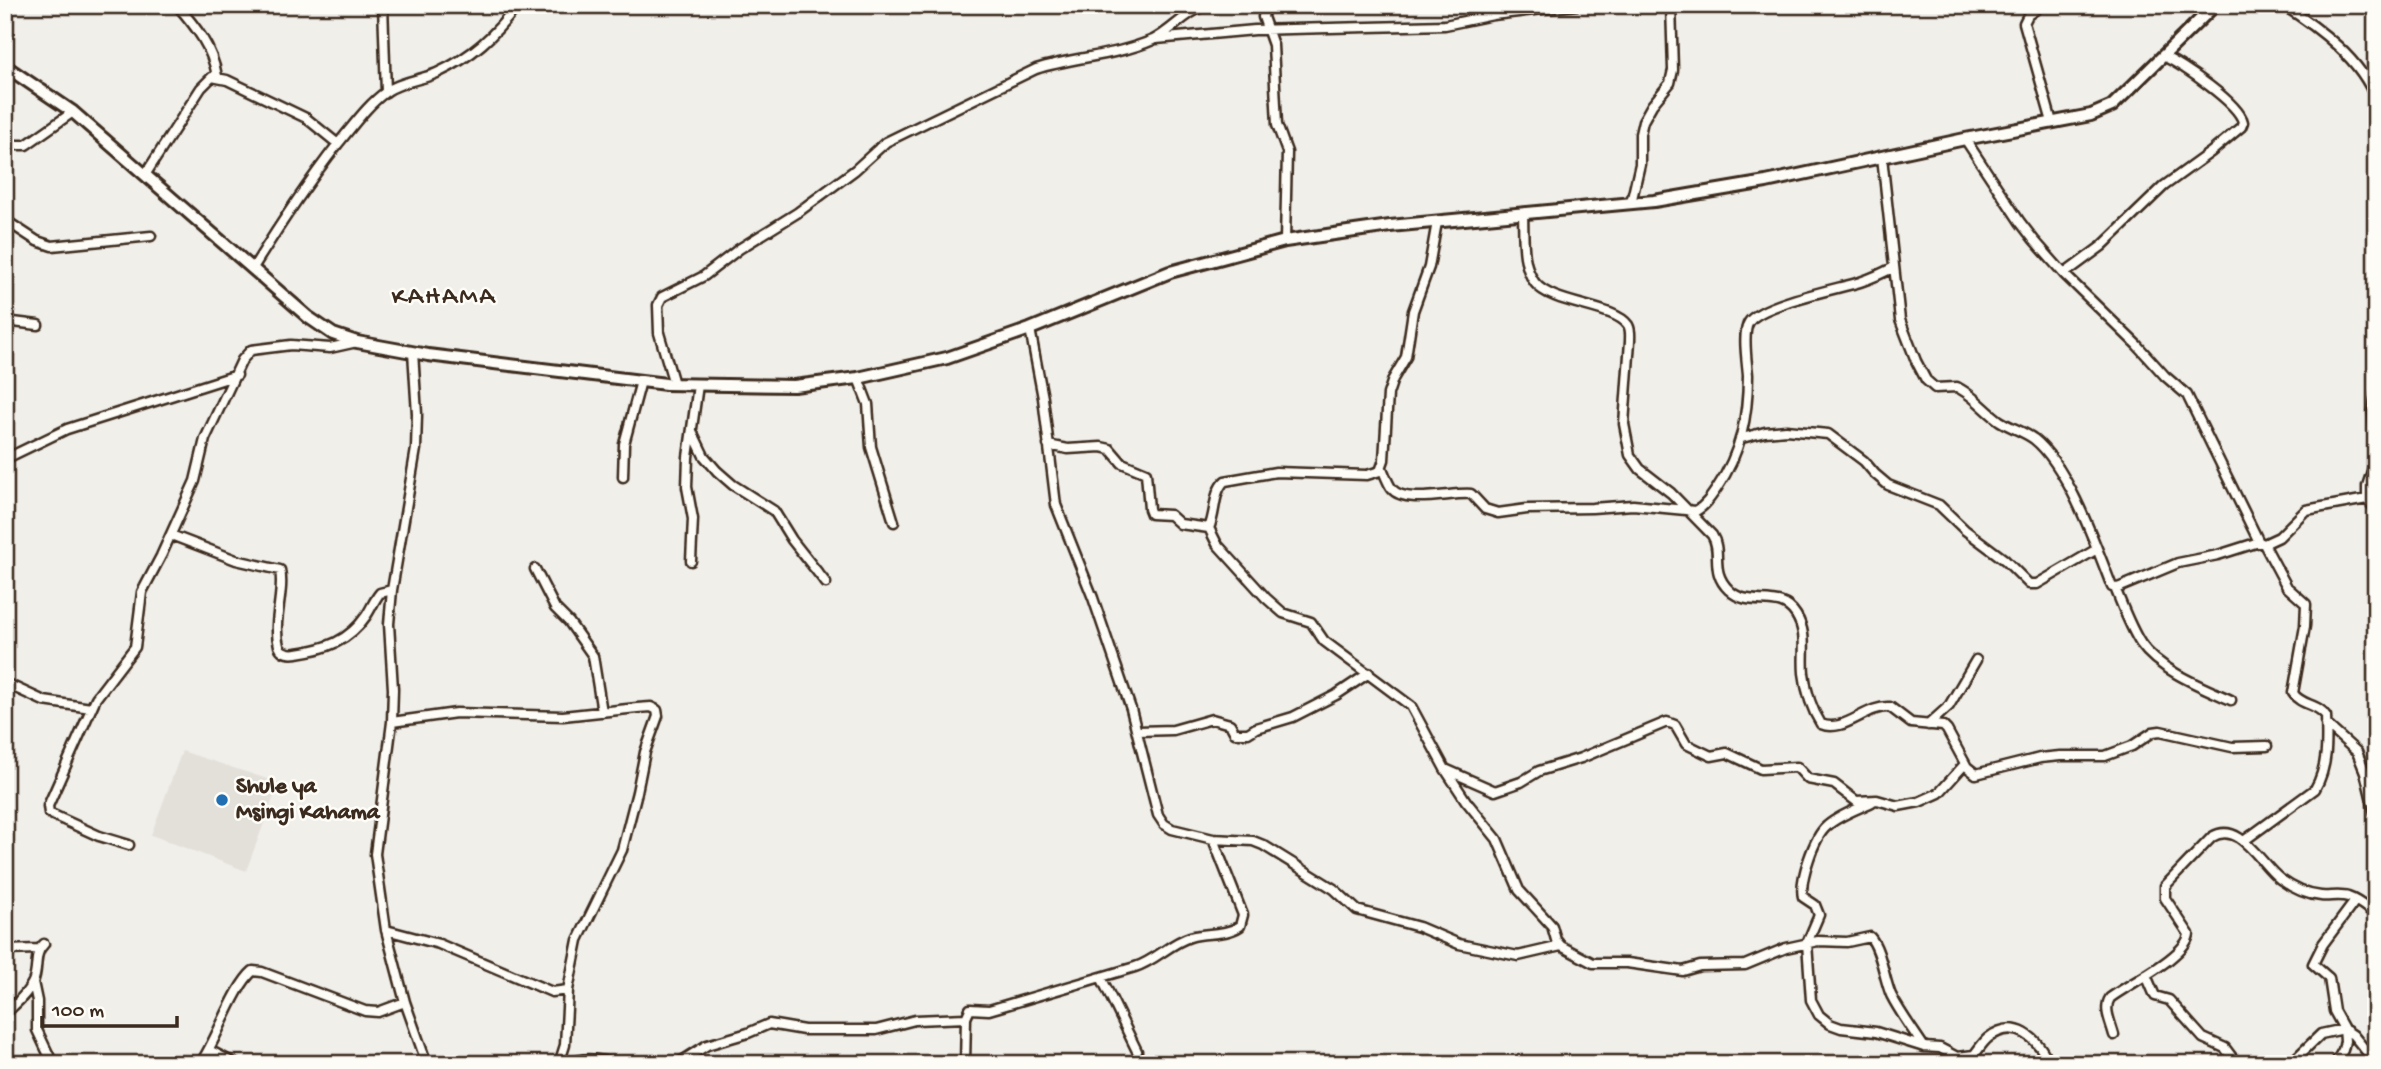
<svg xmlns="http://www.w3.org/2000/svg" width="2381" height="1069" viewBox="0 0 2381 1069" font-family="'Gochi Hand',sans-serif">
<rect width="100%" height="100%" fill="#f1efea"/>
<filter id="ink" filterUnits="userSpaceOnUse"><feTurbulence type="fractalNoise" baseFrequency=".0143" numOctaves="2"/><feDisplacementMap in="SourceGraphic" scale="14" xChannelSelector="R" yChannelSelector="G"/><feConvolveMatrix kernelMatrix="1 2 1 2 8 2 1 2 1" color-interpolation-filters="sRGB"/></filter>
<g filter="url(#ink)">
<!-- built -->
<path fill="#e3e0da" d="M 182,751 L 279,783 L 246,871 L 151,835 Z"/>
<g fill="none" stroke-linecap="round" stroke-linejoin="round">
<!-- street casing -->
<g stroke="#3b2a1e" stroke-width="13">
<path id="street" d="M 177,5 C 196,27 212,47 217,76
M 383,5 L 386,92
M 1265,5 L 1263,17 L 1273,45 L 1277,125 L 1287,152 L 1285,241
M 2042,5 L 2028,15 L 2024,23 L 2052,122
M 2283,5 C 2319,28 2362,60 2376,100
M 1156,39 L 1255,30 L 1445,25 L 1493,15 L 1577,5
M 1965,139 L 2020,222 L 2034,240 L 2064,274 L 2137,345 L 2165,376 L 2187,395 L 2259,542 L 2264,544 L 2279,537 L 2306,510 L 2367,499 L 2376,510
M 5,145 L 26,145 L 73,112
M 1882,157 L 1900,320 L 1916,361 L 1926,380 L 1935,388 L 1957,387 L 1962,390 C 1976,398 1987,412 2000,421 C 2011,428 2023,431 2034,439 C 2068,466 2096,546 2112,587 L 2118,588 L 2178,563 L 2218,555 L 2259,542
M 145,175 L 201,88 L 212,77 L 227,80 L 306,118 L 338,144
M 1631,203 L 1640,164 L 1640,134 L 1643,121 L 1652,105 L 1670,83 L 1673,70 L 1671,5
M 1523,214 C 1524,236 1521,264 1535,283 C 1552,305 1614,305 1628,325 C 1631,330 1630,335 1630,341 L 1624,424 L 1630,455 L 1640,469 L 1671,493 L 1712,535 C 1723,552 1709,571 1729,590 C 1749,610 1780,589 1796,615 C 1808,634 1802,652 1804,673 C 1806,690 1812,710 1821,724 C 1844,734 1866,705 1890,707 L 1911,723 L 1943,726 L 1947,730 L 1967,767 L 1976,774 L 2040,758 L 2060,756 L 2105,756 L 2132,746 L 2153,732 L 2160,731 L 2232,747 L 2267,746
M 5,220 L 37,241 L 52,246 L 151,236
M 253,268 C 279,226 306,185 337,145 C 353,126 367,105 387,91 C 402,81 421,80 437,73 C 472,57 495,35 518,5
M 2064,274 L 2102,246 L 2164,186 L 2211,152 L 2241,127 L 2243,122 C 2239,103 2182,65 2163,56
M 5,321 L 38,325
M 1030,329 L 1043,398 L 1056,505 L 1093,598 L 1131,709 L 1158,815 L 1164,824 L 1172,829 L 1213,839 L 1253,841 L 1263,845 L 1334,889 L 1357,910 L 1419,927 L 1459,944 L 1518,956 L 1561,946 L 1593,963 L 1627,963 L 1683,971 L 1700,966 L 1745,965 L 1786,948 L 1818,941 L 1847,942 L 1870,937 C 1881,949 1884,979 1891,995 C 1900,1013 1913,1030 1924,1047
M 413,352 L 417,414 L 416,449 L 392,590 L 389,624 L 393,689 L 392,722 L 375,854 L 386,930 L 405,1002 L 427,1064
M 858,378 L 868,404 L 871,447 L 894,522
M 674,384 L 659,333 L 658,305 L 662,297 L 704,276 L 739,249 L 797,213 L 855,170 L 886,142 L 1036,69 C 1074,57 1116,56 1153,40 C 1172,31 1185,12 1207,5
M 2376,393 L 2373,411 L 2376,448
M 692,431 L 704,456 L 717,471 L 733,485 L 774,511 L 792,540 L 826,583
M 1742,438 L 1765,432 L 1786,430 L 1828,434 L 1864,461 L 1875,474 L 1888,485 L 1939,505 L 1965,530 L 2005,560 L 2029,584 L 2037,584 L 2097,549
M 1048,445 L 1068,449 L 1101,447 L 1110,449 L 1122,463 L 1146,473 L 1149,509 L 1151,514 L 1170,515 L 1180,524 L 1209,528 L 1217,544 L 1266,598 L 1283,613 L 1311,622 L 1324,641 L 1411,706 L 1445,769 L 1466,801 L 1497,839 L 1519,890 L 1552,926 L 1556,940 L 1561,946
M 5,459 L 67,429 L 237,375
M 1382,468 C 1385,475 1388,484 1392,489 C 1405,505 1453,492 1471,494 L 1485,509 L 1498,513 L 1527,509 L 1592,508 L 1633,505 L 1696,511 C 1705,506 1711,497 1717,488 C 1741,453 1748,416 1748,375 C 1747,362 1742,332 1749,322 C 1761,304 1837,289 1860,282 C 1872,278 1883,273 1894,267
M 623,477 L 624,444 L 641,381
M 2367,499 L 2367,486 L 2376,459
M 1209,528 C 1216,513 1213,491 1225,481 L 1276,472 L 1367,475 L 1380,471 L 1384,460 L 1388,394 L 1393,379 L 1406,357 L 1413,311 L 1429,267 L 1437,222
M 171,535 L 236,560 L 280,570 C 285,592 272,621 279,646 C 282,654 290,654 297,653 C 326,649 349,641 366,616 C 371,609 374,600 380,593 L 392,590
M 691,561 L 693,519 L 687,487 L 688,457 L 698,385
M 535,569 L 555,608 L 569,622 L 593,656 L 602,712
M 2115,588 C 2123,607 2130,627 2141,644 C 2159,670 2202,687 2231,700
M 5,683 L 44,701 L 91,708
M 392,722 L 456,713 L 563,716 L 637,708 L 651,707 L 657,710 L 658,716 L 645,752 L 637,792 L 622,850 L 578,940 L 568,990 L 565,1045 L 559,1064
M 2326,724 L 2357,752 L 2365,772 L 2376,817
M 1928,725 L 1949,706 L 1976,660
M 1138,731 L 1173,730 L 1212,719 L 1230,724 L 1235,733 L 1248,733 L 1256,728 L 1293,717 L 1336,695 L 1369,673
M 1445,769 L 1495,791 L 1521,782 L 1539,771 L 1581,758 L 1667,722 L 1675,725 L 1686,744 L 1711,756 L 1727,753 L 1761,769 L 1797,767 L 1808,779 L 1834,784 L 1856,801 L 1877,800 L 1898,806 L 1919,802 L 1939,793 L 1965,764
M 1872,802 C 1858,809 1839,815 1827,826 C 1814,837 1799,881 1803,897 L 1815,905 L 1819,915 L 1807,943 L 1811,1000 L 1819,1015 L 1830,1024 L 1841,1028 L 1876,1032 L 1924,1047 L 1940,1048 L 1957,1057 L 1974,1055 C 1978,1050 1983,1042 1988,1038 C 2015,1017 2039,1038 2049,1064
M 2245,840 L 2315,789 C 2328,767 2327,741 2326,716 C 2318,703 2301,706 2293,693 L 2305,626 L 2306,604 L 2287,587 L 2264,544
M 129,845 L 99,836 L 53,815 L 49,813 L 48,806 L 96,698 L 135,647 L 142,592 L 161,556 L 195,481 L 205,439 L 242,360 L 251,350 L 291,345 L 330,348 L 357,342
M 386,930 L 439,944 L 552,992 L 568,990
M 5,950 L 39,949
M 2146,975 L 2155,996 L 2169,1000 L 2203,1038 L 2225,1048 L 2237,1064
M 1101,977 L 1137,1051
M 33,982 L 37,1001 L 37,1030 L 53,1064
M 5,1014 C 14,1005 27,995 33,982 C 39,969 33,954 44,944
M 2114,1035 C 2111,1023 2103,1009 2110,998 C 2128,984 2187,956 2189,934 L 2165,898 L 2165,886 L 2212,837 C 2240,820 2260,864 2280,879 C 2291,887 2307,895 2321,896 C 2329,897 2340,894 2348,897 C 2358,900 2368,909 2376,915
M 209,1050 L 236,1064
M 200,1064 C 217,1040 234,987 253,971 L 262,972 L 365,1011 L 378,1012 L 405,1002
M 569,1064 C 583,1056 599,1059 614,1064
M 677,1064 L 707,1045 L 748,1033 L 769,1024 L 804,1030 L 876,1030 L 915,1020 L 966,1018
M 965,1064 L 966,1018 L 970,1009 L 989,1010 L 1135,967 C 1155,961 1170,943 1190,937 C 1206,932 1225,936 1240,926 L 1243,915 L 1213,839
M 2290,1064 L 2321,1034 L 2344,1029 L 2353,1035 L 2376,1063
M 2335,1064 L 2343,1050 L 2345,1041 L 2344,1029 L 2334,1011 L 2329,978 L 2313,964 L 2323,944 L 2355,901"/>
</g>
<!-- secondary casing -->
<g stroke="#3b2a1e" stroke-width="16">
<path id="secondary" d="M 5,66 L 73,112 L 308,317 L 333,334 L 357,342 L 428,355 L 666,384 L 794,386 L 858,378 L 947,358 L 1030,329 L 1170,272 L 1285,241 L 1390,226 L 1654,201 L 1766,182 L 1965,139 L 2091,115 L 2112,106 L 2215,5"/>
</g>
<!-- street -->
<use href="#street" stroke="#fdfcf7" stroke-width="8"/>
<!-- secondary -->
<use href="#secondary" stroke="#fdfcf7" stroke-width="10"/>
</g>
</g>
<!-- markers -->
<circle fill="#1f6fb2" stroke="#fdfcf7" stroke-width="2.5" cx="222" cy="800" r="7"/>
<g text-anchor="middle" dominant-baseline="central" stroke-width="5" stroke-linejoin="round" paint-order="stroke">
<!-- poi labels -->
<g font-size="23" font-weight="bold" fill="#3b2a1e" stroke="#fdfcf7" text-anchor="start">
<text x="236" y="787">Shule ya<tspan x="236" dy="26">Msingi Kahama</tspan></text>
</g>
<!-- quarter labels -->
<g font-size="26" letter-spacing="2" fill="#3b2a1e" stroke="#fdfcf7">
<text x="444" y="298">KAHAMA</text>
</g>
</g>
<!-- margin -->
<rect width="2381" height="1069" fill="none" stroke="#fdfcf7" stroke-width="28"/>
<rect x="14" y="14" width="2353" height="1041" fill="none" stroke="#3b2a1e" stroke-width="2.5" filter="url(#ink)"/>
<!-- scale -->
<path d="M42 1016v10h135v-10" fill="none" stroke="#3b2a1e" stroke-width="3.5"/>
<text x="52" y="1016" font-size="21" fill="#3b2a1e" stroke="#fdfcf7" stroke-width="5" paint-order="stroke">100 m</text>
</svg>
